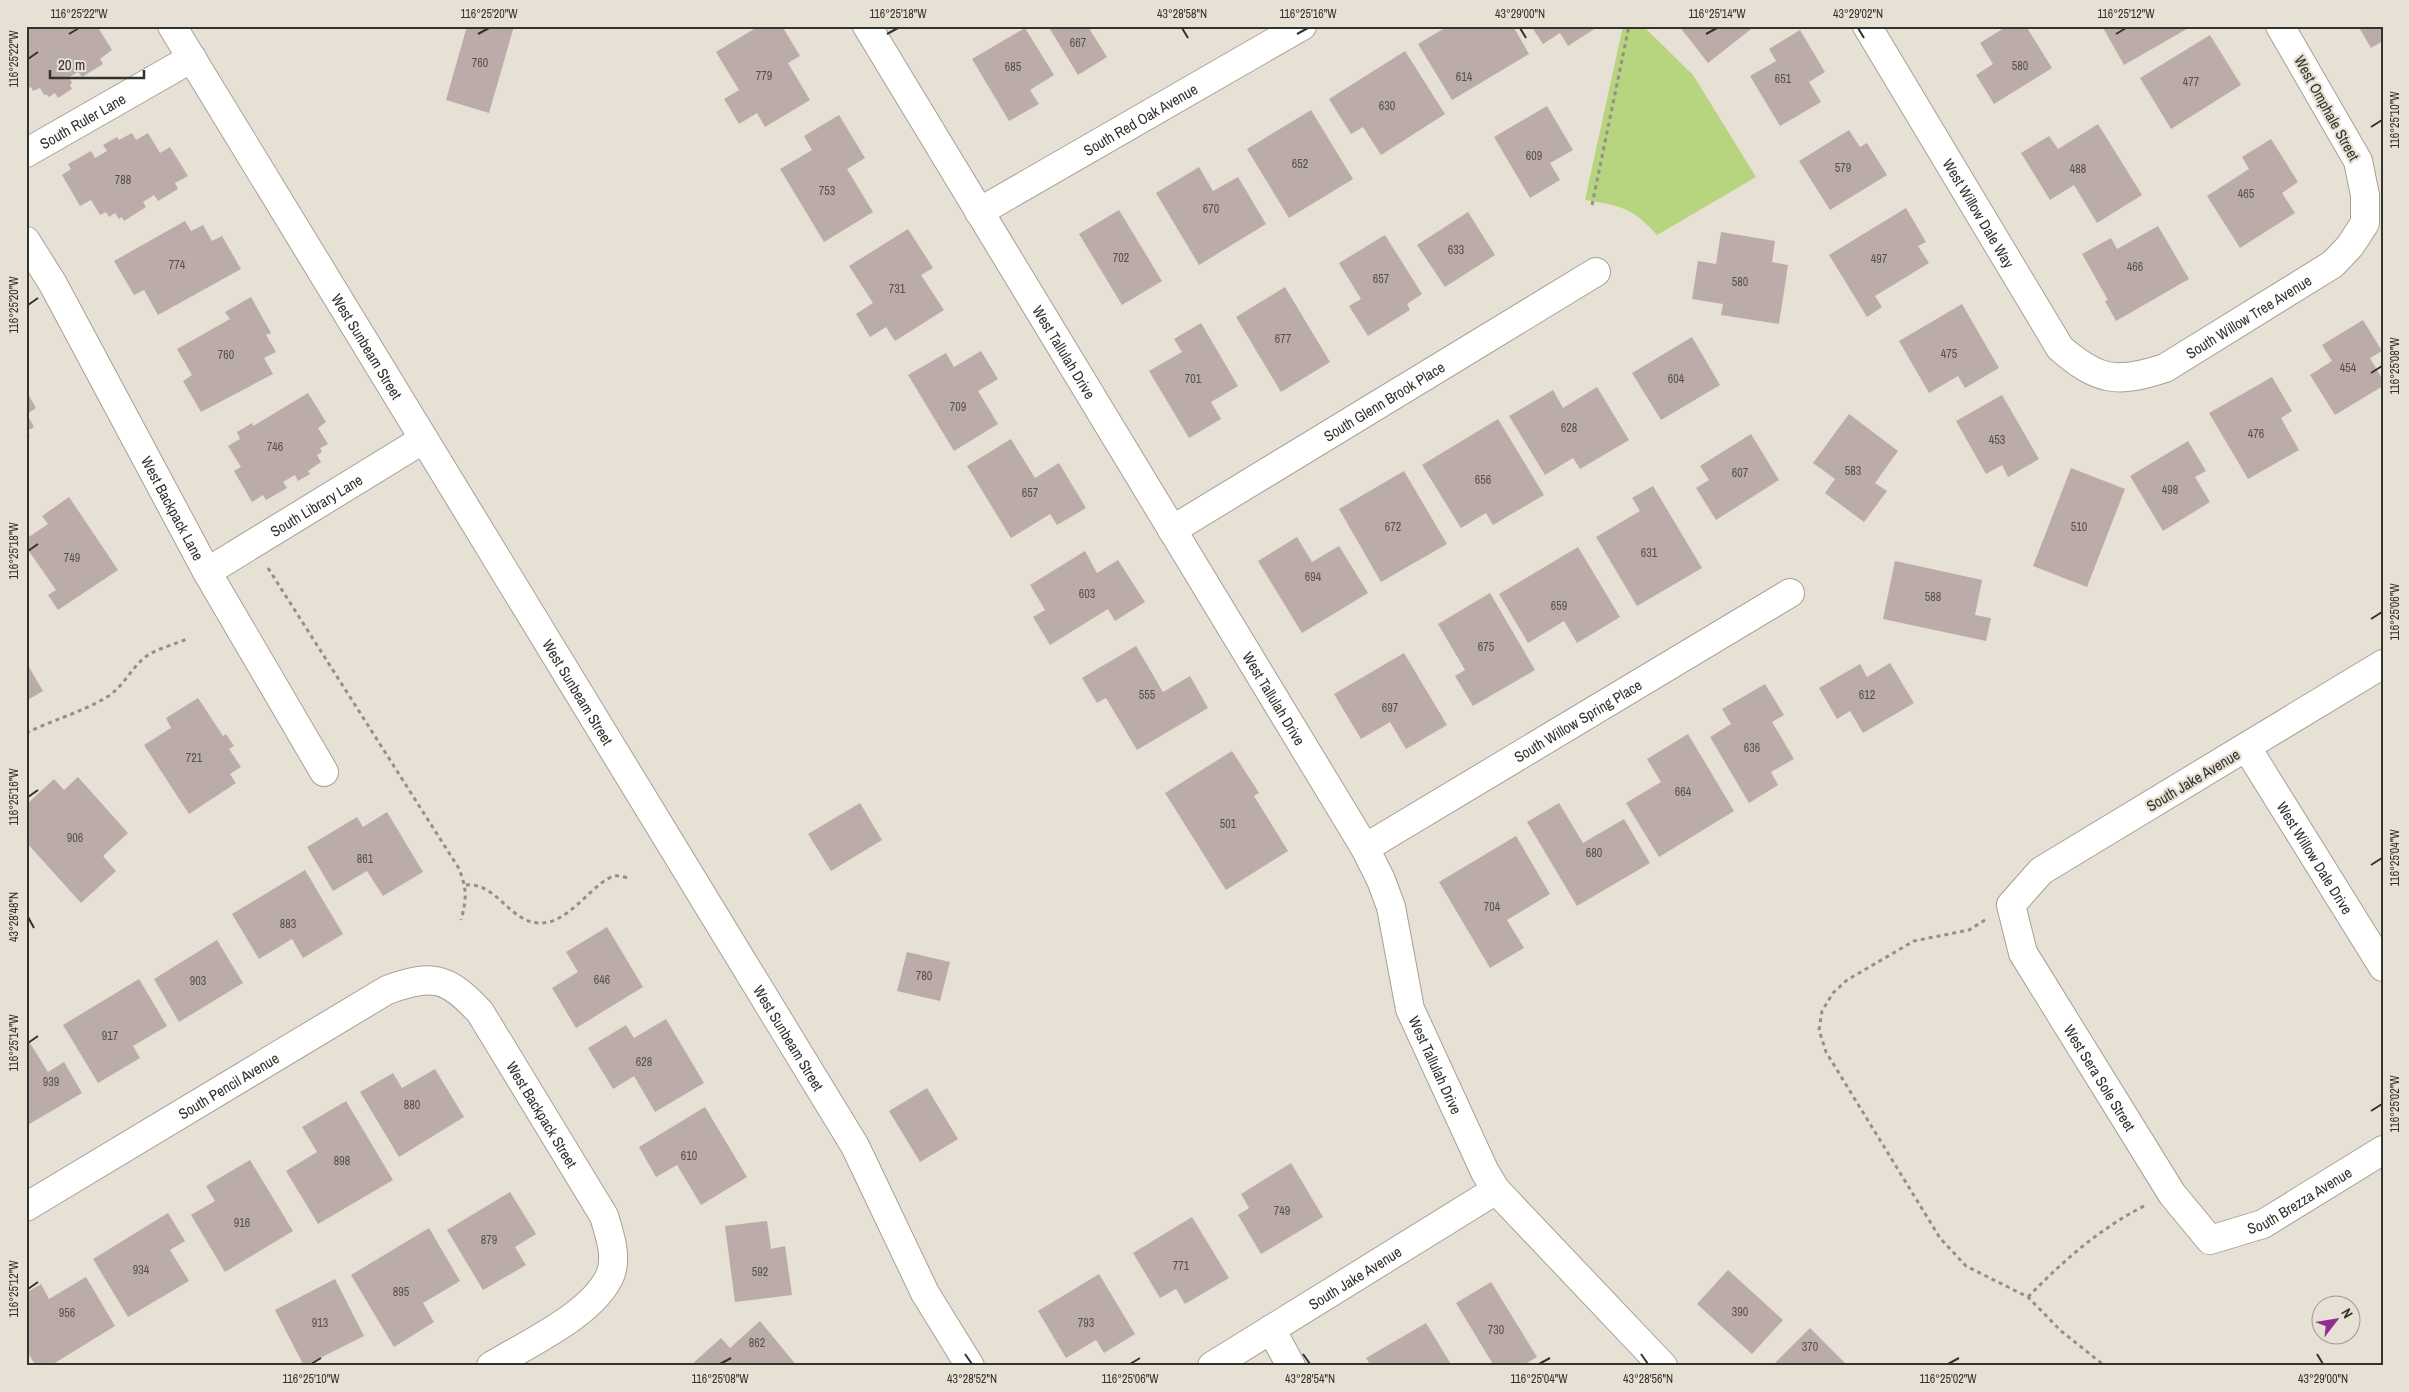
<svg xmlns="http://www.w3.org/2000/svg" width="2409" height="1392" viewBox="0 0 2409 1392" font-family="'Archivo Narrow',sans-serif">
<rect width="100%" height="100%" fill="#e7e0d4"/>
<!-- green -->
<path fill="#b7d47e" d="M 1623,26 L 1643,26 L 1693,75 L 1756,177 L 1657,235 C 1632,207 1621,206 1585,200 Z"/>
<!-- building -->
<path fill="#bbacaa" d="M 31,26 L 97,26 L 112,50 L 100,59 L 103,64 L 82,77 L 78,72 L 69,77 L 72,83 L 70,85 L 72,89 L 58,98 L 55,93 L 49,97 L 46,94 L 44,95 L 40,88 L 33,91 L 31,87 L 26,90 L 26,29 Z
M 467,26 L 514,26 L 489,113 L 446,100 Z
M 759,26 L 782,26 L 800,56 L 788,63 L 810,100 L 765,127 L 757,113 L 739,124 L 724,99 L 739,90 L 716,52 Z
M 1048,26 L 1096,26 L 1090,30 L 1107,57 L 1078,75 Z
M 1448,26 L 1513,26 L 1529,54 L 1452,100 L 1418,44 Z
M 1531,26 L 1599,26 L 1568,46 L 1560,33 L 1543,44 Z
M 1679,26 L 1755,26 L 1708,63 Z
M 2007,26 L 2026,26 L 2052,68 L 1994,104 L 1976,75 L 1993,64 L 1980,43 Z
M 2102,26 L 2192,26 L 2124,65 Z
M 2358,26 L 2383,26 L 2383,41 L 2371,48 Z
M 1025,28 L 1054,75 L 1030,90 L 1039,104 L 1009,121 L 972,59 Z
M 1800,30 L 1825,72 L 1809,82 L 1821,102 L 1780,126 L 1750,76 L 1776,61 L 1769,49 Z
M 2210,35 L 2241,85 L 2171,129 L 2140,78 Z
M 1405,51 L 1445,114 L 1381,155 L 1363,127 L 1351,134 L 1329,99 Z
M 1547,106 L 1573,150 L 1550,163 L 1560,180 L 1530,198 L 1494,137 Z
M 1311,110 L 1353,179 L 1289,218 L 1247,149 Z
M 839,115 L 865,158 L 847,169 L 873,212 L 824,242 L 780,169 L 812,150 L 804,136 Z
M 2098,124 L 2142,195 L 2097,223 L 2074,185 L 2050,200 L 2021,153 L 2049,136 L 2058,149 Z
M 1849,130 L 1860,147 L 1867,143 L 1887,175 L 1830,210 L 1799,161 Z
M 132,133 L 136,140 L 148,133 L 160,153 L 170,147 L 188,176 L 175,183 L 178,189 L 158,201 L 154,195 L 143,202 L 146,207 L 124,221 L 122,217 L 119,219 L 115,213 L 109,217 L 106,212 L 100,215 L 91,200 L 80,206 L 62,175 L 71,169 L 68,164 L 91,151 L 95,158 L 107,151 L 103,145 L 117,137 L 119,140 Z
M 2271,139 L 2298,182 L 2282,193 L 2295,213 L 2240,248 L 2207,196 L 2249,169 L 2242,157 Z
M 1199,167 L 1213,191 L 1238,177 L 1266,224 L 1199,265 L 1156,193 Z
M 1906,208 L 1926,242 L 1918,246 L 1929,263 L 1875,296 L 1882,307 L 1867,317 L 1829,255 Z
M 1119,210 L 1162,281 L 1122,305 L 1079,234 Z
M 1468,212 L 1495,255 L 1445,287 L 1417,245 Z
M 185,221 L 191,231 L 203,225 L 212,241 L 222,236 L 241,269 L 158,315 L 144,290 L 134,295 L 114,261 Z
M 2158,226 L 2189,279 L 2116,321 L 2105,301 L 2108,300 L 2082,254 L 2111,238 L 2117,249 Z
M 908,229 L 933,268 L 921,275 L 944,310 L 895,341 L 886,327 L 870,337 L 856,314 L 873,303 L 849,266 Z
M 1721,232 L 1775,241 L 1772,262 L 1788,265 L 1779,324 L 1721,315 L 1723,304 L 1692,299 L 1698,261 L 1716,264 Z
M 1385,235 L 1422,294 L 1407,304 L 1410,310 L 1368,336 L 1349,306 L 1361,299 L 1339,263 Z
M 1285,287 L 1330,362 L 1281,392 L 1236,317 Z
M 251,297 L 271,333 L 266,335 L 276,352 L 264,358 L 273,374 L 201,412 L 183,381 L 192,375 L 177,349 L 230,319 L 225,312 Z
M 1962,304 L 1999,368 L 1965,388 L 1958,376 L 1929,393 L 1899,341 Z
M 2363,320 L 2382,351 L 2370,358 L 2383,380 L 2383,386 L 2335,415 L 2310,375 L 2332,361 L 2322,345 Z
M 1201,323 L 1238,386 L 1211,402 L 1221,419 L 1189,438 L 1149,371 L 1182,352 L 1174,339 Z
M 1692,337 L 1720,385 L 1661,420 L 1632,373 Z
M 981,351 L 998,379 L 978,391 L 998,424 L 954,451 L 908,375 L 946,353 L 954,367 Z
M 2272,377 L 2292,411 L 2281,418 L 2299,450 L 2248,479 L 2209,413 Z
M 1597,387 L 1629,440 L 1580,469 L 1573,458 L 1545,475 L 1509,416 L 1553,390 L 1563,408 Z
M 308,393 L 326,422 L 318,428 L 328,444 L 320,448 L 322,452 L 317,455 L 321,462 L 308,471 L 310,474 L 298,481 L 295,475 L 283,482 L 287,488 L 266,500 L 263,495 L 252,502 L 234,471 L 241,467 L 228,446 L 240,439 L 237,432 L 252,423 L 253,426 Z
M 28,394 L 36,408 L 27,414 L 34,427 L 27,431 L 30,436 L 26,438 L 26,395 Z
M 2002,395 L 2039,459 L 2008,477 L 2002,465 L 1986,474 L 1956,421 Z
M 1849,414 L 1898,451 L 1875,483 L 1887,491 L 1864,522 L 1825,493 L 1835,479 L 1813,463 Z
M 1498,419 L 1544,495 L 1493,525 L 1486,513 L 1461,528 L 1422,465 Z
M 1751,434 L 1779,480 L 1716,520 L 1696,488 L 1709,480 L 1700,466 Z
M 1011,439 L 1035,478 L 1059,463 L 1086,508 L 1057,525 L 1050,514 L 1011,538 L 967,466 Z
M 2188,441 L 2206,471 L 2195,477 L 2210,502 L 2163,531 L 2130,476 Z
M 2071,468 L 2125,489 L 2087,587 L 2033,566 Z
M 1404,471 L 1447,544 L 1381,582 L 1339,509 Z
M 1653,486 L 1702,568 L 1637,606 L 1596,537 L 1640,511 L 1632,498 Z
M 69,497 L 118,570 L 58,610 L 48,595 L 56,590 L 26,547 L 26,539 L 48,524 L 42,516 Z
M 1297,537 L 1312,562 L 1339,546 L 1368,593 L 1302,633 L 1258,561 Z
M 1578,547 L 1620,617 L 1577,643 L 1564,621 L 1528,643 L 1499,594 Z
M 1085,551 L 1097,573 L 1118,560 L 1145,602 L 1115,621 L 1108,609 L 1050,645 L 1033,617 L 1045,610 L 1030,585 Z
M 1895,561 L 1982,580 L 1975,615 L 1991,618 L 1986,641 L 1883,619 Z
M 1490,593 L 1535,670 L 1473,706 L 1455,676 L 1465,670 L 1438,624 Z
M 1136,646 L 1163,692 L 1190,676 L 1208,708 L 1137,750 L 1106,698 L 1097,703 L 1082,678 Z
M 1404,653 L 1447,725 L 1406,749 L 1390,722 L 1361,739 L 1334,694 Z
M 26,662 L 43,691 L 26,701 Z
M 1890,663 L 1914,703 L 1863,733 L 1850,711 L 1837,719 L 1819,688 L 1860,664 L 1867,677 Z
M 1765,684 L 1784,715 L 1772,722 L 1794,759 L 1771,772 L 1778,785 L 1749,803 L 1710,737 L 1731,724 L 1722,709 Z
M 198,698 L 223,736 L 226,734 L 234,746 L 229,749 L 241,767 L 230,774 L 236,783 L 189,814 L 144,745 L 171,728 L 166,718 Z
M 1688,734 L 1734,811 L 1659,857 L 1626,803 L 1661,782 L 1647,759 Z
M 1232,751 L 1259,793 L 1254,796 L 1288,851 L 1226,890 L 1165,793 Z
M 78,777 L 128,833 L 103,856 L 116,871 L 81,903 L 26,842 L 26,805 L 54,779 L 64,790 Z
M 860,803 L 882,840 L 831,871 L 808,834 Z
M 1559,803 L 1583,843 L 1624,819 L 1650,863 L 1577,906 L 1527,822 Z
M 387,812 L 423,872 L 383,896 L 367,871 L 333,891 L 307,847 L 357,817 L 363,827 Z
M 1516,836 L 1550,894 L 1507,920 L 1524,948 L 1490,968 L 1439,882 Z
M 305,870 L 343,934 L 303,958 L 292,939 L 259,959 L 232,914 Z
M 607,927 L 643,987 L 576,1028 L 552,988 L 578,972 L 566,952 Z
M 217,940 L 243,983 L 179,1022 L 154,979 Z
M 907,952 L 950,962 L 940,1001 L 897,991 Z
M 139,979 L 167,1026 L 133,1046 L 140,1058 L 98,1083 L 63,1025 Z
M 666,1019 L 704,1083 L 655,1112 L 634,1076 L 613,1089 L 588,1048 L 626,1025 L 634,1038 Z
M 30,1043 L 48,1072 L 64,1062 L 82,1093 L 26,1126 L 26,1045 Z
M 435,1069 L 464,1117 L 399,1157 L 360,1092 L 393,1073 L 402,1088 Z
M 927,1088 L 958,1139 L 920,1162 L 889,1111 Z
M 346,1101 L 393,1180 L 318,1224 L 286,1171 L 317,1152 L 302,1127 Z
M 705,1107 L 747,1177 L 701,1205 L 677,1165 L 656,1177 L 639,1147 Z
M 250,1160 L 293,1231 L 225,1272 L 191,1215 L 215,1201 L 206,1186 Z
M 1291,1163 L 1323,1217 L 1261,1254 L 1238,1215 L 1249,1208 L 1241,1194 Z
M 510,1192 L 536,1234 L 515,1247 L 526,1265 L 483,1290 L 447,1230 Z
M 168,1213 L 185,1241 L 170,1250 L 189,1281 L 128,1317 L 93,1259 Z
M 1192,1217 L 1229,1278 L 1185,1304 L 1176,1289 L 1160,1298 L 1133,1253 Z
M 767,1221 L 771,1249 L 785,1246 L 792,1295 L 735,1302 L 725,1226 Z
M 429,1228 L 460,1281 L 423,1303 L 434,1322 L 394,1347 L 351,1275 Z
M 1728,1270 L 1783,1320 L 1752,1354 L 1697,1304 Z
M 1099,1274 L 1135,1334 L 1104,1353 L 1096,1340 L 1066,1358 L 1038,1311 Z
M 86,1277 L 115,1326 L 50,1366 L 36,1366 L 26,1350 L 26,1293 L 41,1284 L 49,1299 Z
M 335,1279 L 364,1336 L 304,1366 L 275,1310 Z
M 1491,1282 L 1537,1357 L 1522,1366 L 1494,1366 L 1456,1303 Z
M 760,1321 L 797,1366 L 690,1366 L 721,1338 L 730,1348 Z
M 1426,1323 L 1452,1366 L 1371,1366 L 1366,1358 Z
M 1810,1328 L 1848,1366 L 1772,1366 Z"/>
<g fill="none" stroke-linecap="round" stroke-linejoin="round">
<!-- minor casing -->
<g stroke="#a7a095" stroke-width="30">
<g id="minor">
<path id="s1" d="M 172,26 L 855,1146 L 925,1293 L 970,1366"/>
<path id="s2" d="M 867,26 L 1365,848 L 1381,880 L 1391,907 L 1410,1009 L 1485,1172 L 1496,1190 L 1663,1366"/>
<path id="s3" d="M 1867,26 L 2060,348 C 2098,381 2117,384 2165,368 L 2333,264 L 2350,246 L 2365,223 L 2365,195 L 2358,161 L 2280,26"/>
<path id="s4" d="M 26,153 L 192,58"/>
<path id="s5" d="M 979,212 L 1302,26"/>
<path id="s6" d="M 26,241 L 53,284 L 207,572 L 324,772"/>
<path id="s7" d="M 1172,530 L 1596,272"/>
<path id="s8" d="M 207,572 L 424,439"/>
<path id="s9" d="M 2383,664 L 2041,871 L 2011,905 L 2023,953 L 2172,1194 L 2210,1240 L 2263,1224 L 2383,1150"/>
<path id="s10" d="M 2247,748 L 2383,967"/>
<path id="s11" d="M 1365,848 L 1790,593"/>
<path id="s12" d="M 26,1207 L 387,990 C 433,973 447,977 480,1012 L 604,1216 C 609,1233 617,1254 611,1273 C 596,1313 527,1344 491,1366"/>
<path d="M 1271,1329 L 1291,1366"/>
<path id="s13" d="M 1212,1366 L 1496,1190"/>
</g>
</g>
<!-- path -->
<path stroke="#959087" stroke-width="3" stroke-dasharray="4 4" stroke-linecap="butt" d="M 1592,205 L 1629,26
M 268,568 L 458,867 C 467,887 467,899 461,920
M 26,733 C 53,720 82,712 107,697 C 123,687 130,670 144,658 C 156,648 175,645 189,638
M 466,885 C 500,882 512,931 549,922 C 574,916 597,879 615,876 C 620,875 626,878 630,878
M 1985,920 L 1969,930 L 1914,941 L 1847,980 L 1833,993 L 1822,1011 L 1819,1030 L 1826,1052 L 1940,1238 L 1966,1266 L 2028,1297 L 2061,1331 L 2105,1366
M 2028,1297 C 2063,1261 2099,1229 2144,1206"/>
<!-- minor -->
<use href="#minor" stroke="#fff" stroke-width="28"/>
</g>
<!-- ticks -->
<path fill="none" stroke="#34322d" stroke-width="2" d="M 1182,28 L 1188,38M 1520,28 L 1526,38M 1858,28 L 1864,38M 69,34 L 79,28M 478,34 L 489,28M 887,34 L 898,28M 1297,34 L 1308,28M 1706,34 L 1717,28M 2116,34 L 2126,28M 28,59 L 38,52M 2371,127 L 2382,120M 28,305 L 38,298M 2371,373 L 2382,366M 28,551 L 38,544M 2371,619 L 2382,612M 28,797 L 38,790M 2371,865 L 2382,858M 28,917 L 34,928M 28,1043 L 38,1036M 2371,1111 L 2382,1104M 28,1289 L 38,1282M 965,1354 L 972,1364M 1303,1354 L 1310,1364M 1641,1354 L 1648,1364M 2317,1354 L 2323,1364M 311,1364 L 321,1358M 720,1364 L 731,1358M 1130,1364 L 1140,1358M 1539,1364 L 1550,1358M 1948,1364 L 1959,1358"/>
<g text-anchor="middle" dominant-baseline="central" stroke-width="4.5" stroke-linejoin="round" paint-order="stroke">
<!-- number labels -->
<g font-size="12" fill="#56504c">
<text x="1078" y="43">667</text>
<text x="480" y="63">760</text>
<text x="2020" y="66">580</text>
<text x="1013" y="67">685</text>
<text x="764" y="76">779</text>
<text x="1464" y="77">614</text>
<text x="1783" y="79">651</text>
<text x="2191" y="82">477</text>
<text x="1387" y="106">630</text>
<text x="1534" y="156">609</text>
<text x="1300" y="164">652</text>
<text x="1843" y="168">579</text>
<text x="2078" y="169">488</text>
<text x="123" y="180">788</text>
<text x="827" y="191">753</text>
<text x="2246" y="194">465</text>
<text x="1211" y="209">670</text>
<text x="1456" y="250">633</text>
<text x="1121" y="258">702</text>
<text x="1879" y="259">497</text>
<text x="177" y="265">774</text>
<text x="2135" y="267">466</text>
<text x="1381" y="279">657</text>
<text x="1740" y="282">580</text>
<text x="897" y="289">731</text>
<text x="1283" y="339">677</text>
<text x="1949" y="354">475</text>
<text x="226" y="355">760</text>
<text x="2348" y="368">454</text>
<text x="1193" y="379">701</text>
<text x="1676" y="379">604</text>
<text x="958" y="407">709</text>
<text x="1569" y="428">628</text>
<text x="2256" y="434">476</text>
<text x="1997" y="440">453</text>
<text x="275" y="447">746</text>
<text x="1853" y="471">583</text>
<text x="1740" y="473">607</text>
<text x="1483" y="480">656</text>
<text x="2170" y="490">498</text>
<text x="1030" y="493">657</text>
<text x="1393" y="527">672</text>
<text x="2079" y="527">510</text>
<text x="1649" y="553">631</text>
<text x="72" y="558">749</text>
<text x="1313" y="577">694</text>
<text x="1087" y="594">603</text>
<text x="1933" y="597">588</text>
<text x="1559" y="606">659</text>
<text x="1486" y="647">675</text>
<text x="1147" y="695">555</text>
<text x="1867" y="695">612</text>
<text x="1390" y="708">697</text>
<text x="1752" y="748">636</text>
<text x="194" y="758">721</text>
<text x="1683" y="792">664</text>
<text x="1228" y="824">501</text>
<text x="75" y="838">906</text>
<text x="1594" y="853">680</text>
<text x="365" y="859">861</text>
<text x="1492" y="907">704</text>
<text x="288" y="924">883</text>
<text x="924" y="976">780</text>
<text x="602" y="980">646</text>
<text x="198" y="981">903</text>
<text x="110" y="1036">917</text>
<text x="644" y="1062">628</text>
<text x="51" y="1082">939</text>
<text x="412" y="1105">880</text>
<text x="689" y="1156">610</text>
<text x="342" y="1161">898</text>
<text x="1282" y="1211">749</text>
<text x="242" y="1223">916</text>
<text x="489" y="1240">879</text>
<text x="1181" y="1266">771</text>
<text x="141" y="1270">934</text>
<text x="760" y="1272">592</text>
<text x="401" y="1292">895</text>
<text x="1740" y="1312">390</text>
<text x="67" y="1313">956</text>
<text x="320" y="1323">913</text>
<text x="1086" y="1323">793</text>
<text x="1496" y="1330">730</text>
<text x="757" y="1343">862</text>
<text x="1810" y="1347">370</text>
</g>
<!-- street labels -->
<g font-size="15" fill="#34322d" stroke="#e7e0d4">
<text transform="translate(2327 108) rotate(61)">West Omphale Street</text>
<text stroke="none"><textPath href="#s5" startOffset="186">South Red Oak Avenue</textPath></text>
<text stroke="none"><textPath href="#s4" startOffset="65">South Ruler Lane</textPath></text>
<text stroke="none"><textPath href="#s3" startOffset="218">West Willow Dale Way</textPath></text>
<text stroke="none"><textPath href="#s3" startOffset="588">South Willow Tree Avenue</textPath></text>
<text stroke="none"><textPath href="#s1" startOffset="375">West Sunbeam Street</textPath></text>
<text stroke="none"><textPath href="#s2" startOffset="381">West Tallulah Drive</textPath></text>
<text stroke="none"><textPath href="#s7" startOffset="248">South Glenn Brook Place</textPath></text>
<text stroke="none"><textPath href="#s8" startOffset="128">South Library Lane</textPath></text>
<text stroke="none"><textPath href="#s6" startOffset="305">West Backpack Lane</textPath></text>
<text stroke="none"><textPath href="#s1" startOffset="780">West Sunbeam Street</textPath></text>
<text stroke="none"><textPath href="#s2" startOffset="786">West Tallulah Drive</textPath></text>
<text stroke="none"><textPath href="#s11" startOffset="248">South Willow Spring Place</textPath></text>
<text transform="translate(2193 780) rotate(-31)">South Jake Avenue</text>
<text stroke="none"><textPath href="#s10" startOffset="129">West Willow Dale Drive</textPath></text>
<text stroke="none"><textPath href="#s1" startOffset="1185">West Sunbeam Street</textPath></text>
<text stroke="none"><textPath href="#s2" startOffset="1191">West Tallulah Drive</textPath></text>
<text stroke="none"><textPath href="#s9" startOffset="641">West Sera Sole Street</textPath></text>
<text stroke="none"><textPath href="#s12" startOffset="236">South Pencil Avenue</textPath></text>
<text stroke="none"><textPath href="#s12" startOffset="646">West Backpack Street</textPath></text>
<text stroke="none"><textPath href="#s9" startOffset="936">South Brezza Avenue</textPath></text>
<text stroke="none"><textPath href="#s13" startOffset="168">South Jake Avenue</textPath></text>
</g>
</g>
<!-- border -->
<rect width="2409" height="1392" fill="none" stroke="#e7e0d4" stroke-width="55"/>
<!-- north arrow -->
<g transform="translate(2336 1320) rotate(59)"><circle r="24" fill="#e7e0d4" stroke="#9f9a91"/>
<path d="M0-4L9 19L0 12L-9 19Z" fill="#932d93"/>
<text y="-8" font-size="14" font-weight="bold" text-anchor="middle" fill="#34322d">N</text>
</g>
<!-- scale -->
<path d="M50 70v8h94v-8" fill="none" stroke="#34322d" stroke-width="2.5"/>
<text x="58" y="70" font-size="15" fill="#34322d" stroke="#e7e0d4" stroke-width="4" paint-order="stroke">20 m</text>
<rect x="28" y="28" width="2354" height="1336" fill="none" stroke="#34322d" stroke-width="2"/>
<g font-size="12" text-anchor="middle" fill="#34322d">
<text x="79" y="18">116°25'22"W</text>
<text x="489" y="18">116°25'20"W</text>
<text x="898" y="18">116°25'18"W</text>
<text x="1182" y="18">43°28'58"N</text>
<text x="1308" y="18">116°25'16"W</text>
<text x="1520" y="18">43°29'00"N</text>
<text x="1717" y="18">116°25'14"W</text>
<text x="1858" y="18">43°29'02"N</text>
<text x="2126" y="18">116°25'12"W</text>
<text transform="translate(14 59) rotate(-90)" y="4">116°25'22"W</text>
<text transform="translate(2395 120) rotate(-90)" y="4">116°25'10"W</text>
<text transform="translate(14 305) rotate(-90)" y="4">116°25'20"W</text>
<text transform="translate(2395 366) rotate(-90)" y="4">116°25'08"W</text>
<text transform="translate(14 551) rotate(-90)" y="4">116°25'18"W</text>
<text transform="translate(2395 612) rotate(-90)" y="4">116°25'06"W</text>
<text transform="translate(14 797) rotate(-90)" y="4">116°25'16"W</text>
<text transform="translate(2395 858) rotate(-90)" y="4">116°25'04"W</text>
<text transform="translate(14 917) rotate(-90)" y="4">43°28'48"N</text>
<text transform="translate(14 1043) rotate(-90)" y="4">116°25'14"W</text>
<text transform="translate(2395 1104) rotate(-90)" y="4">116°25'02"W</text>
<text transform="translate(14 1289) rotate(-90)" y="4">116°25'12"W</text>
<text x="311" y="1383">116°25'10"W</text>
<text x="720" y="1383">116°25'08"W</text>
<text x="972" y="1383">43°28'52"N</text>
<text x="1130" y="1383">116°25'06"W</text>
<text x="1310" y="1383">43°28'54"N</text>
<text x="1539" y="1383">116°25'04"W</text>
<text x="1648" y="1383">43°28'56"N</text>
<text x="1948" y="1383">116°25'02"W</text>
<text x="2323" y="1383">43°29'00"N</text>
</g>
</svg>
